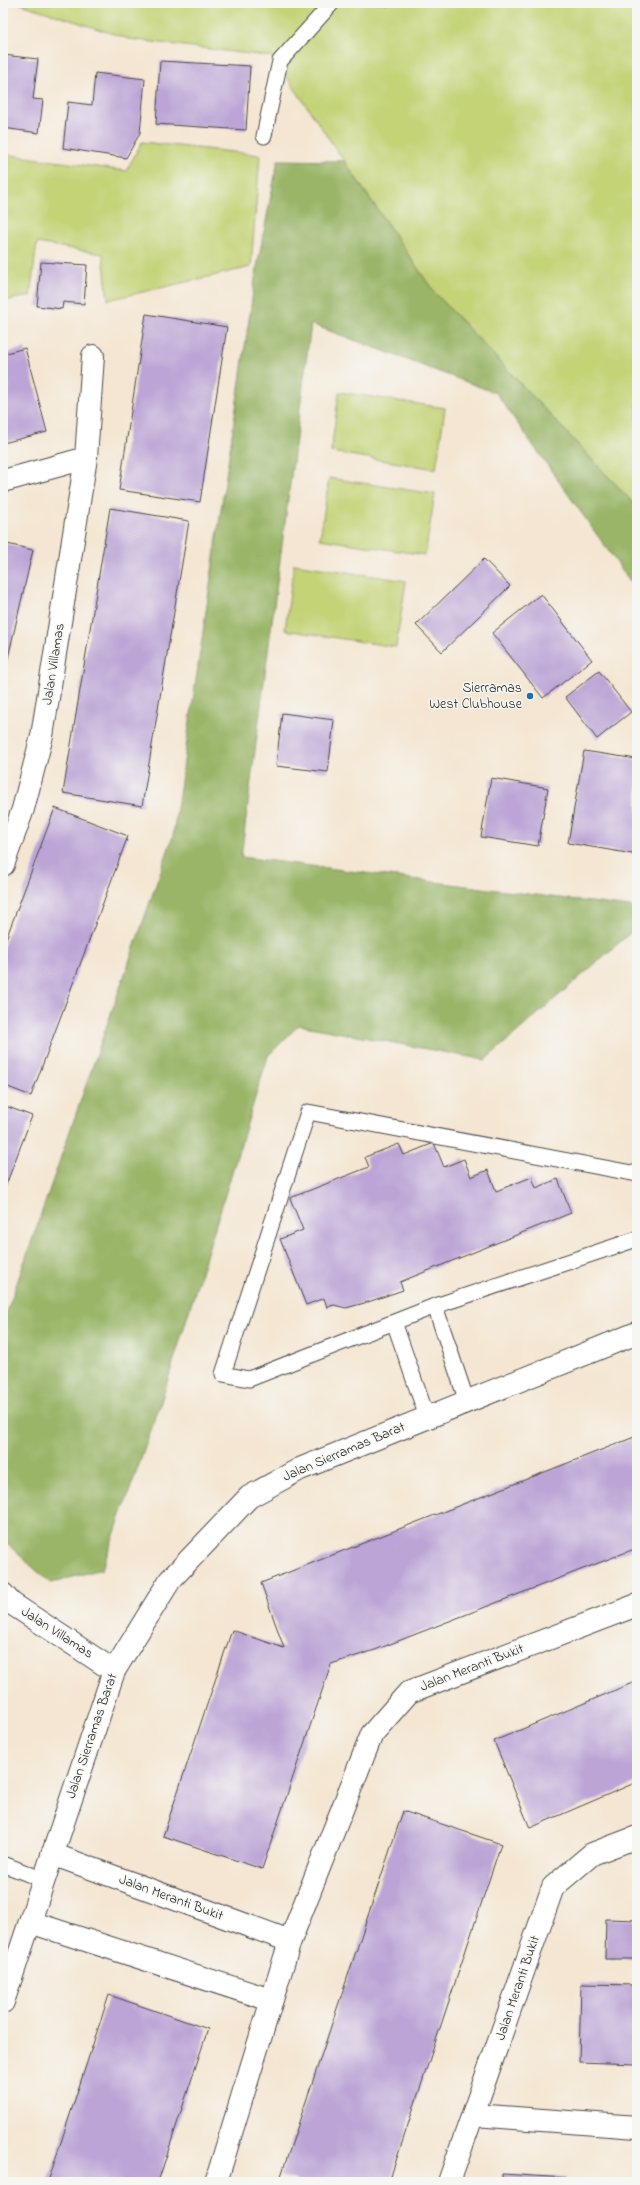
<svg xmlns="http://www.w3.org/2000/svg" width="640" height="2185" viewBox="0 0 640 2185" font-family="'Indie Flower',sans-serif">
<rect width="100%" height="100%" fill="#f6f6f2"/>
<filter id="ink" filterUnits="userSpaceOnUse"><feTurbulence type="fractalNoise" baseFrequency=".025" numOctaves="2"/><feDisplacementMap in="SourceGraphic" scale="8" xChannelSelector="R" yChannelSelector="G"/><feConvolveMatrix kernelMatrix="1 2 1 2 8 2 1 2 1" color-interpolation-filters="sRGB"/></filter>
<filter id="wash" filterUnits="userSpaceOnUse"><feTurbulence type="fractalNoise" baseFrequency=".012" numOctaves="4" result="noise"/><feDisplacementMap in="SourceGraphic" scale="16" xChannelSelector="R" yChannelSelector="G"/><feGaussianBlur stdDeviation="0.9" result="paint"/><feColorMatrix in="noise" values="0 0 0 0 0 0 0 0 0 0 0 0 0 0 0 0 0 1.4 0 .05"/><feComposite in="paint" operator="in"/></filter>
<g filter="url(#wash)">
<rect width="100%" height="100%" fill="#f4e6d2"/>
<!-- green -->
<path fill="#c3d376" stroke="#777f50" d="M 18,3 L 637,3 L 637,507 L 434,292 L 273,57 L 129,39 Z
M 142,142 L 260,155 L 251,267 L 108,300 L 103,254 L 37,243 L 30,296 L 3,301 L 4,154 L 126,171 Z
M 339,392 L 445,408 L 436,469 L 331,452 Z
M 329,478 L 435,494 L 425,555 L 320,539 Z
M 294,564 L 406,581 L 396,647 L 285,630 Z"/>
<!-- forest -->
<path fill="#9ab567" stroke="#627049" d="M 278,160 L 344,161 L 434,292 L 637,507 L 637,591 L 496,393 L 311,324 L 241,857 L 637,908 L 637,927 L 485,1060 L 299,1025 L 268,1056 L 161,1402 L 102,1569 L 50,1583 L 3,1540 L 3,1323 L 173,836 L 256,272 Z"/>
<g id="blocks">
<!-- building -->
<path fill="#bca5d6" d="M 3,55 L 38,59 L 33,99 L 43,100 L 39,133 L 3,128 Z
M 160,61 L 250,66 L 246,130 L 156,124 Z
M 95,73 L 145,79 L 140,133 L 126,158 L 63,148 L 68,102 L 92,105 Z
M 41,262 L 87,265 L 84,304 L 63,302 L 62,309 L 37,306 Z
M 146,314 L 227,327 L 200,502 L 119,490 Z
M 25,348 L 47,432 L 3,443 L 3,354 Z
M 110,508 L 189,521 L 142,806 L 63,793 Z
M 3,543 L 33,550 L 4,675 L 3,675 Z
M 484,559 L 510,586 L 442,652 L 416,625 Z
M 541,594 L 592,660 L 543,698 L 492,633 Z
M 599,671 L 631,712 L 597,739 L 565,697 Z
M 282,713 L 334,720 L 328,772 L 276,766 Z
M 584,751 L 637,759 L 637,828 L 633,854 L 568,843 Z
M 491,778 L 548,788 L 538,846 L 481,837 Z
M 55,808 L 128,836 L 31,1096 L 3,1085 L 3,947 Z
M 3,1105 L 32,1116 L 3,1193 Z
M 434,1143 L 444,1167 L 464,1159 L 471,1177 L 488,1170 L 496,1191 L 532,1177 L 536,1188 L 558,1179 L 571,1213 L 400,1282 L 403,1290 L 368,1302 L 346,1308 L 334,1305 L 327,1307 L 324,1298 L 306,1305 L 280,1239 L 303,1230 L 290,1198 L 369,1167 L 365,1157 L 399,1144 L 404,1155 Z
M 637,1436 L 637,1548 L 375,1650 L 331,1664 L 262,1869 L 163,1836 L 232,1630 L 284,1648 L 261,1583 Z
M 637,1681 L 637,1782 L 530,1828 L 494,1741 Z
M 403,1811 L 501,1844 L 389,2182 L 299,2182 L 281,2176 Z
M 606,1919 L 637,1920 L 637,1959 L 605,1959 Z
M 581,1984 L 637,1985 L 637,2064 L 579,2062 Z
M 109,1995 L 208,2029 L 158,2182 L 48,2182 Z
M 502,2174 L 566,2178 L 566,2182 L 502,2182 Z
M 580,2180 L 597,2181 L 597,2182 L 580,2182 Z"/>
</g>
</g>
<g filter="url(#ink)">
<use href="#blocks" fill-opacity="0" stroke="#494744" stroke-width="1"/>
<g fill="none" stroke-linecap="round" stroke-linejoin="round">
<!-- service casing -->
<g stroke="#494744" stroke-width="17">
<path id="service" d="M 264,136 L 280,61 L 332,3
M 637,1174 L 308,1112 L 223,1374 L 249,1379 L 435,1306 L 637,1239
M 435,1306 L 467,1402
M 394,1322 L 427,1417
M 3,1864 L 44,1880"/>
</g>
<!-- minor casing -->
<g stroke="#494744" stroke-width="24">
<path id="minor" d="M 3,481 L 86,458
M 3,865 L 23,809 L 42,736 L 86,458 L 93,356
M 3,1594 L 11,1603 L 114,1671
M 52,1854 L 290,1941
M 30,1922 L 271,2000
M 474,2115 L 637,2127
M 216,2182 L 290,1941 L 372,1734 L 409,1692 L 637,1605
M 449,2182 L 553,1887 L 592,1854 L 637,1837"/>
</g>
<!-- tertiary casing -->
<g stroke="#494744" stroke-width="24">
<path id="tertiary" d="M 3,2002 L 114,1671 L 170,1580 L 249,1497 L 300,1469 L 637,1333"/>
</g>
<!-- service -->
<use href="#service" stroke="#fff" stroke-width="15"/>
<!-- minor -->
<use href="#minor" stroke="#fff" stroke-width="22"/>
<!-- tertiary -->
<use href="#tertiary" stroke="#fff" stroke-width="22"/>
</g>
</g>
<!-- markers -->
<circle fill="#1f6fb2" stroke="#f6f6f2" stroke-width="1.5" cx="530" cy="696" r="4"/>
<g text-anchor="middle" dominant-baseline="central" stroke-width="3" stroke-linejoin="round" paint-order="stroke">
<!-- street labels -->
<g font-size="14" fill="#2b2b2b" stroke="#f6f6f2">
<text transform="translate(54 664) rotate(-81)">Jalan Villamas</text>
<text transform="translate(344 1452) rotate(-23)">Jalan Sierramas Barat</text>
<text transform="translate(57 1633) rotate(33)">Jalan Villamas</text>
<text transform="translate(472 1668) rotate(-21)">Jalan Meranti Bukit</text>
<text transform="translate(92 1736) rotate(-71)">Jalan Sierramas Barat</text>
<text transform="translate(171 1898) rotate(20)">Jalan Meranti Bukit</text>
<text transform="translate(518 1988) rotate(-71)">Jalan Meranti Bukit</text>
</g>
<!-- poi labels -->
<g font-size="14" fill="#2b2b2b" stroke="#f6f6f2" text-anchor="end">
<text x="522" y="688">Sierramas<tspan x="522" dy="16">West Clubhouse</tspan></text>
</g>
</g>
<!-- margin -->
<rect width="640" height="2185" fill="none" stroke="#f6f6f2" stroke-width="16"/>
</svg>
